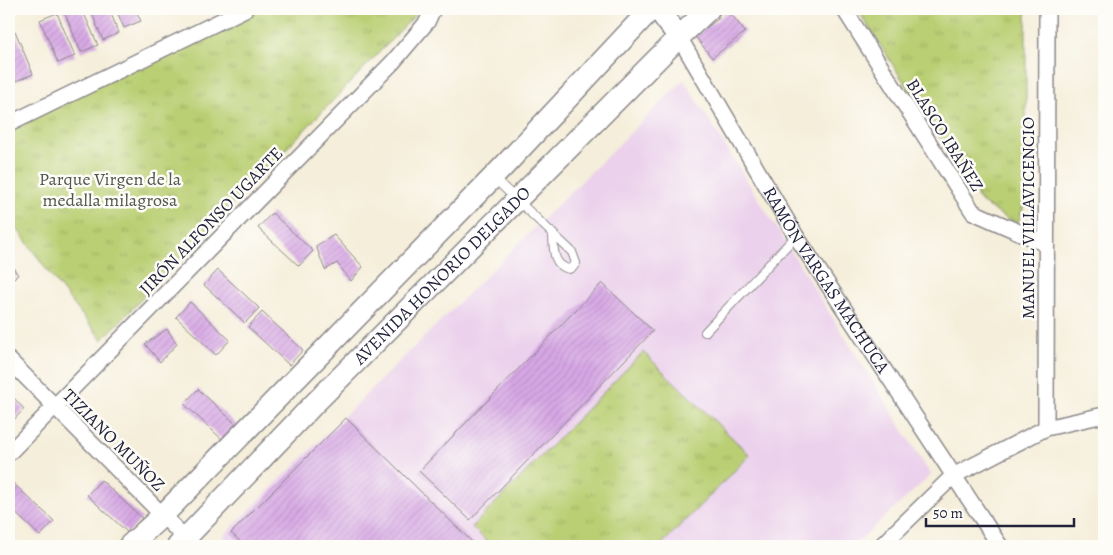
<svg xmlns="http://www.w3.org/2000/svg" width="1113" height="555" viewBox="0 0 1113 555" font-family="Alegreya,serif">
<defs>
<pattern id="park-tufts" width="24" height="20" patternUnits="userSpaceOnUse" patternTransform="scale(1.25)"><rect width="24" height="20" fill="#bacf73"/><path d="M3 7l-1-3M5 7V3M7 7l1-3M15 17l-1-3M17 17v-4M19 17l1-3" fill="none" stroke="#a0b164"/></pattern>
<pattern id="building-hatch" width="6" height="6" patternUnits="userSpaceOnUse" patternTransform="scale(1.25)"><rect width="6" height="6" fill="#d7a7e5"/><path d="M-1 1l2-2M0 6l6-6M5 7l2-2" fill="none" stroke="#b88fc5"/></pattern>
</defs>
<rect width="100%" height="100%" fill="#fdfcf7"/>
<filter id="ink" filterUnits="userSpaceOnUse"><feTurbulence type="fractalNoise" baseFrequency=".02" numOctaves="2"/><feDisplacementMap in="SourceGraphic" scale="10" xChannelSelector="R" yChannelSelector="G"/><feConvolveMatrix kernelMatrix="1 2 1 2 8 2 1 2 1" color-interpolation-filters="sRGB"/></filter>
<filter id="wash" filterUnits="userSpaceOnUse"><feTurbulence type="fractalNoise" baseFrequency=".0096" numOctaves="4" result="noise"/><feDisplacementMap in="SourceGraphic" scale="20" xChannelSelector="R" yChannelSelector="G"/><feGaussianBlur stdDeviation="1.12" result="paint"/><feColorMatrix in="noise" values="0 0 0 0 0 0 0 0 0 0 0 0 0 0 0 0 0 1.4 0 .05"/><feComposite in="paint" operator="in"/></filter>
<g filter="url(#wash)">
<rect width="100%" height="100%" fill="#f5eeda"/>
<!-- built -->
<path fill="#ebd1ec" d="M 684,80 L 931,475 L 853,546 L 234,546 L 223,536 Z"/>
<!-- park -->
<path fill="url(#park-tufts)" stroke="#6e7857" d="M 257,9 L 421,9 L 102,340 L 51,276 L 9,217 L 9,127 Z
M 857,9 L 1026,9 L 1026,200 L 1017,225 L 981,202 Z
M 643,352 L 750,455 L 660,546 L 491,546 L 472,527 Z"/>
<g id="blocks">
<!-- building -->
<path fill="url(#building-hatch)" d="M 63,9 L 82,9 L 98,45 L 81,52 Z
M 90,9 L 109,9 L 119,33 L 103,40 Z
M 116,9 L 135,9 L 141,21 L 124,28 Z
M 159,9 L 175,9 L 162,14 Z
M 729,11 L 745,32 L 712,58 L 695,36 Z
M 57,13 L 75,56 L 58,63 L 40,20 Z
M 15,31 L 33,74 L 16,81 L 9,63 L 9,34 Z
M 272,213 L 313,251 L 299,266 L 258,228 Z
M 334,235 L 363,267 L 351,281 L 337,263 L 325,270 L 316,246 Z
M 9,262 L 18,275 L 9,281 Z
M 218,270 L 259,308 L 245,323 L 204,285 Z
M 602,283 L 653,331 L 470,520 L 419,471 Z
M 190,302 L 230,340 L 216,355 L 176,317 Z
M 262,312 L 303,350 L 289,365 L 248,327 Z
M 167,329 L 177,344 L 160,362 L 145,344 Z
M 198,389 L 239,427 L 225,442 L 184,404 Z
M 13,397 L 24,409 L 9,425 L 9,401 Z
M 346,418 L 476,546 L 245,546 L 231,533 Z
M 101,480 L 142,518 L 128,533 L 87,495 Z
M 13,483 L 54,521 L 40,536 L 9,507 L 9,488 Z"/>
</g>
</g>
<g filter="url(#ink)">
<use href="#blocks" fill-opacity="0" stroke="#8c888a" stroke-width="1"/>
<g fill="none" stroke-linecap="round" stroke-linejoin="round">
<!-- lane casing -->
<g stroke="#8c888a" stroke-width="10">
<path id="lane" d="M 495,179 L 572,252 L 576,263 L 573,267 L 569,269 C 552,265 554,249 553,235
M 705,332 L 796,236"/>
</g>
<!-- street casing -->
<g stroke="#8c888a" stroke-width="18">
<g id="street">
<path d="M 844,9 L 973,212 L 1046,244"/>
<path id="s1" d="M 679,37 L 796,236 L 1000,546"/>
<path d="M 9,124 L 245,9"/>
<path d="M 9,360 L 193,546"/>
<path d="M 1046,428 L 1047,9"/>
<path d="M 9,453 L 393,62 L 427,22 L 433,9"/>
<path d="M 881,546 L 953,476 L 1046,428 L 1104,415"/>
</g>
</g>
<!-- secondary casing -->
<g stroke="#8c888a" stroke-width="24">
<g id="secondary">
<path d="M 658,9 L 679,37"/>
<path d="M 129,546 L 163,515 L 503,167 L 651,9"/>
<path id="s2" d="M 178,546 L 313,405 L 679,37 L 709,9"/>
</g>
</g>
<!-- lane -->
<use href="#lane" stroke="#fff" stroke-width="8"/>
<!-- street -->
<use href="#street" stroke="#fff" stroke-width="15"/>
<!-- secondary -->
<use href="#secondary" stroke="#fff" stroke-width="21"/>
</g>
</g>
<g text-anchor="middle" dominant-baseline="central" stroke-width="5" stroke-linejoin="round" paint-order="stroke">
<!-- street labels -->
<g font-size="18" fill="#22223b" stroke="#fdfcf7">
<text transform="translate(945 135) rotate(58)">BLASCO IBAÑEZ</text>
<text transform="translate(1028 218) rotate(-90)">MANUEL VILLAVICENCIO</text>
<text transform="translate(211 221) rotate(-46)">JIRÓN ALFONSO UGARTE</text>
<text stroke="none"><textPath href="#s2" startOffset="378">AVENIDA HONORIO DELGADO</textPath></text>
<text stroke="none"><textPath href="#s1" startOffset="284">RAMÓN VARGAS MACHUCA</textPath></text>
<text transform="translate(114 440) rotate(45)">TIZIANO MUÑOZ</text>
</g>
<!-- park labels -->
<g font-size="18" fill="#50564c" stroke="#fdfcf7">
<text x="110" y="179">Parque Virgen de la<tspan x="110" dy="21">medalla milagrosa</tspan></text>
</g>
</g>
<!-- margin -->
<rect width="1113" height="555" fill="none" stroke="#fdfcf7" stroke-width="30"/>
<!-- scale -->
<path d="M926 518v8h148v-8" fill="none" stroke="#22223b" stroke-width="2.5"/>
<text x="933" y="518" font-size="15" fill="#22223b" stroke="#fdfcf7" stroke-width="4" paint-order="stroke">50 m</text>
</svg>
